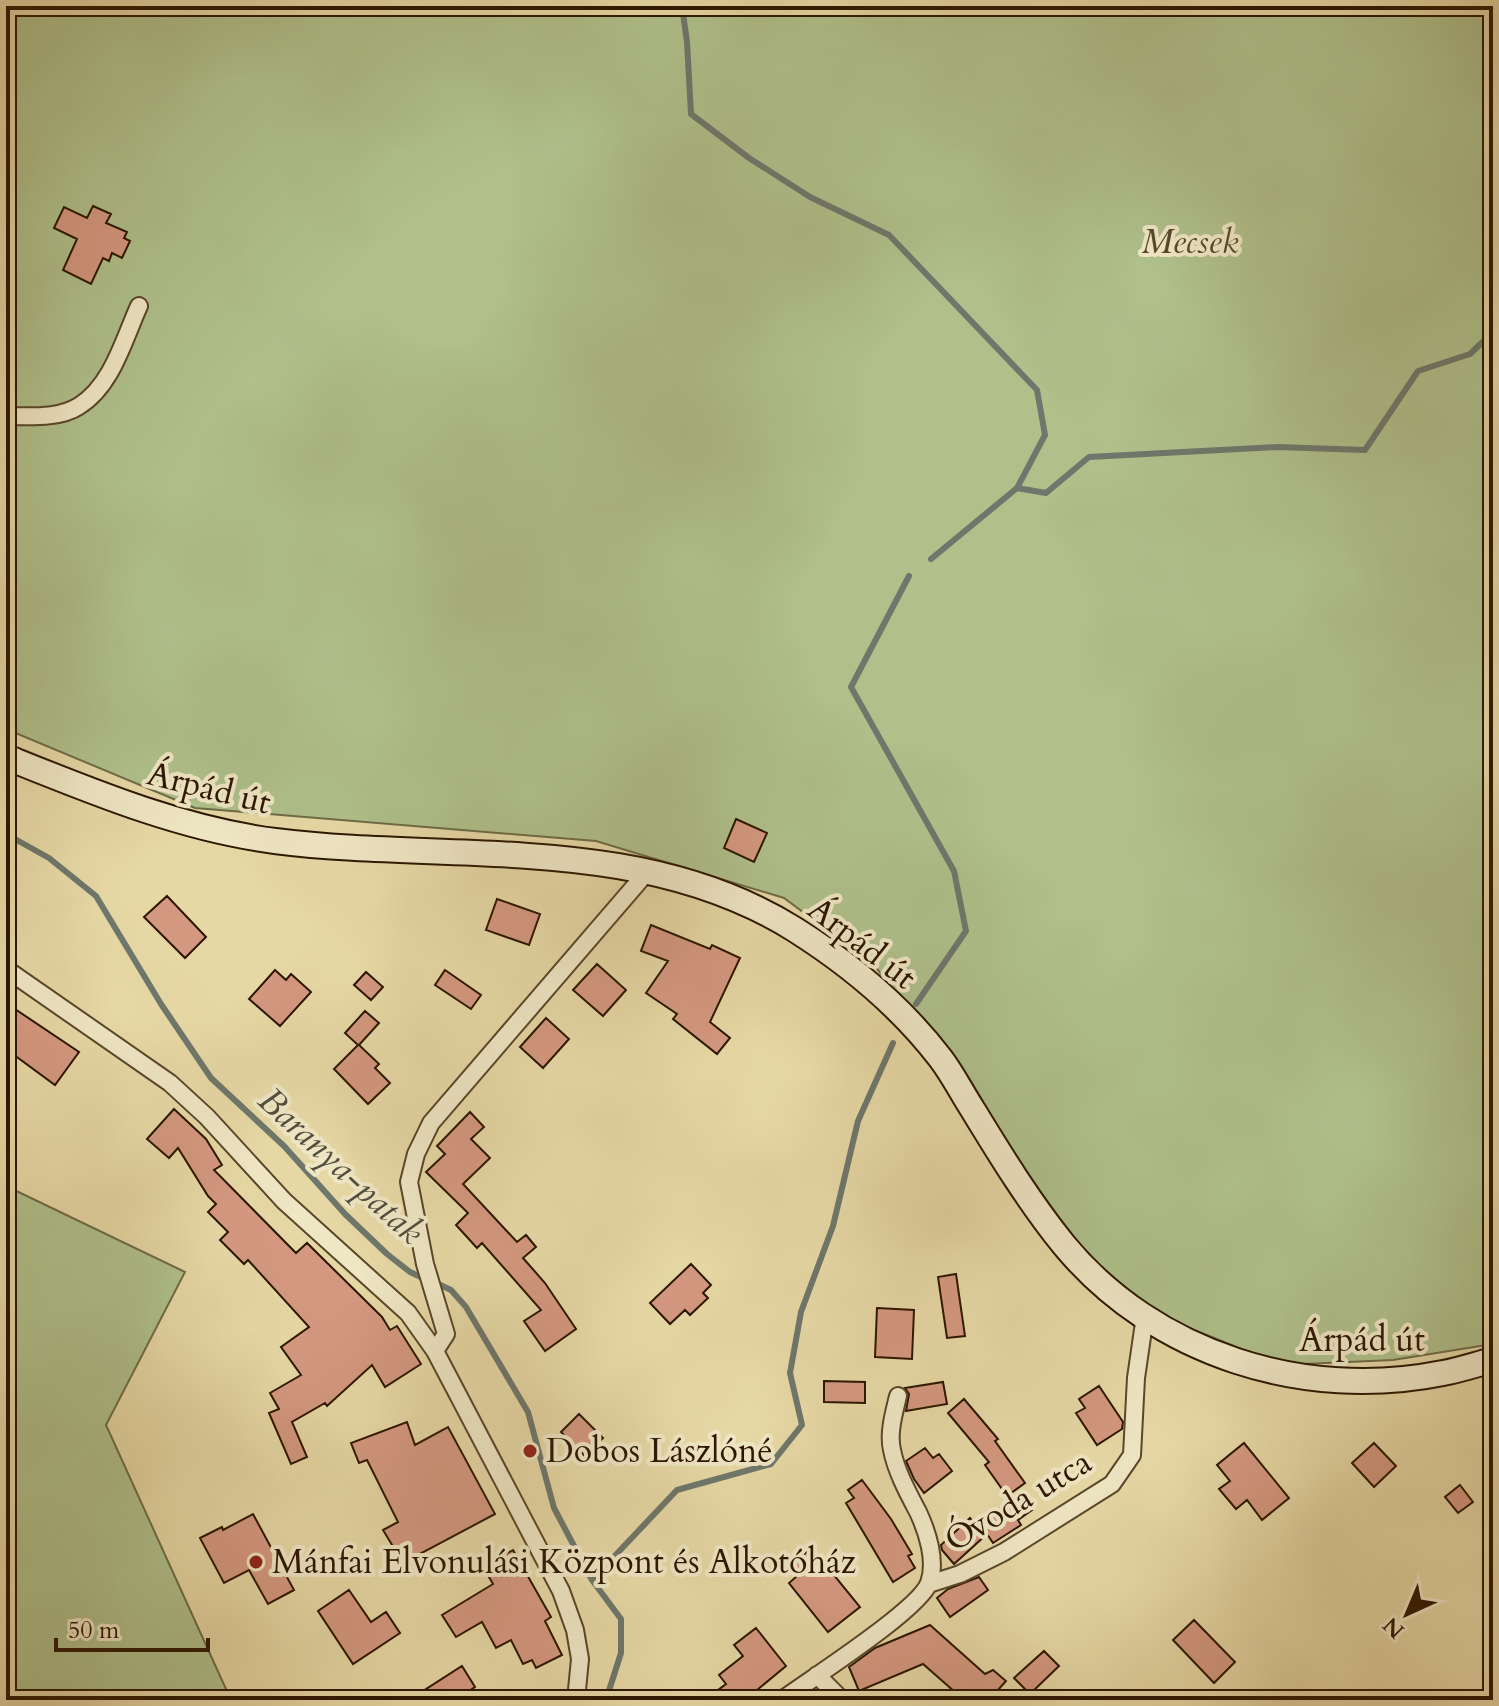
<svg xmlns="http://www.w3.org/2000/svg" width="1499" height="1706" viewBox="0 0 1499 1706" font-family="Cardo,serif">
<rect width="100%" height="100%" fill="#e6d8a5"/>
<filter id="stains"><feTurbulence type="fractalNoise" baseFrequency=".0025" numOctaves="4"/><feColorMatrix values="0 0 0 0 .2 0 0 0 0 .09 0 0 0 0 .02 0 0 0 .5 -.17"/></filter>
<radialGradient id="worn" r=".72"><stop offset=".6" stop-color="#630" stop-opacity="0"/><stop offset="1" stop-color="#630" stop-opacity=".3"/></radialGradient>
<!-- green -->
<path fill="#afc08b" stroke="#6e6b46" stroke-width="2" d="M 6,6 L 1493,6 L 1493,1344 L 1393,1360 L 1281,1365 L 1143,1309 L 1087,1262 L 1023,1168 L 875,966 L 784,898 L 596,841 L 195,808 L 6,729 Z
M 6,1186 L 185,1272 L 106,1425 L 231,1700 L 6,1700 Z"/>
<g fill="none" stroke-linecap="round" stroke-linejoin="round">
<!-- stream -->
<path stroke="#6e776b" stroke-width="6" d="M 682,6 L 687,42 L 691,114 L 749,158 L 810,197 L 889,235 L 1037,390 L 1045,435 L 1017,488 L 931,559
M 1017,488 L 1046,493 L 1089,457 L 1278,447 L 1365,450 L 1418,371 L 1470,354 L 1493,332
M 909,576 L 851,687 L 954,871 L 966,931 L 916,1004
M 6,834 L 49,858 L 96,896 L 161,1004 L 211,1078 L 284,1146 L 345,1214 L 387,1254 L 410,1272 L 425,1279
M 436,1283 L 451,1290 L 466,1307 L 528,1412 L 554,1508 L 592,1580 L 621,1619 L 621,1653 L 606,1700
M 592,1580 L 677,1490 L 771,1464 L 802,1425 L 790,1373 L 801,1312 L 833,1226 L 858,1121 L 893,1043"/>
</g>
<!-- building -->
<path fill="#d49880" stroke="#2c1600" stroke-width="2" d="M 93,206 L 111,214 L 106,223 L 127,232 L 124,238 L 130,241 L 122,258 L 112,253 L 109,261 L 103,258 L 91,284 L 63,270 L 77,239 L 54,228 L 64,207 L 87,218 Z
M 736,819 L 767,833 L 754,862 L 724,848 Z
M 167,896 L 206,937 L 185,958 L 144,917 Z
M 497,899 L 540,914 L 529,945 L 486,930 Z
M 651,925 L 710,949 L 712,945 L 740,958 L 710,1022 L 730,1038 L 717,1054 L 673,1019 L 677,1014 L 646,993 L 668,961 L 641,951 Z
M 597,964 L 626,990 L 603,1016 L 573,990 Z
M 275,970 L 286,980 L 291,974 L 311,992 L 280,1026 L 249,999 Z
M 445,970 L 481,995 L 471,1009 L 435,985 Z
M 366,972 L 383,987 L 371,1000 L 354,985 Z
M 6,1003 L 79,1052 L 55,1085 L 6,1049 Z
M 365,1011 L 379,1023 L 359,1045 L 379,1064 L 375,1068 L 390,1083 L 368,1104 L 334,1069 L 358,1045 L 345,1033 Z
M 546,1018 L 569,1039 L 543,1068 L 520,1047 Z
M 174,1109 L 206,1139 L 222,1165 L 214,1170 L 296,1253 L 307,1243 L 382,1317 L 390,1330 L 397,1326 L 421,1364 L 385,1387 L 372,1365 L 327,1406 L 325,1403 L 292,1422 L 307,1457 L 291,1464 L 269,1413 L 279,1409 L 270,1393 L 301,1375 L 281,1347 L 309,1327 L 248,1260 L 244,1264 L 220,1240 L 228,1232 L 208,1212 L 216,1204 L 208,1196 L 178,1148 L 169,1158 L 147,1139 Z
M 470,1112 L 484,1127 L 471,1139 L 490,1158 L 463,1184 L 517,1242 L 526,1235 L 536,1247 L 523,1258 L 545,1283 L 576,1329 L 545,1351 L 524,1321 L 541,1310 L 482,1243 L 477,1248 L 456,1225 L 468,1213 L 426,1172 L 445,1154 L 437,1146 Z
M 691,1264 L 711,1285 L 703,1293 L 708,1298 L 690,1315 L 685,1310 L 670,1324 L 650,1303 Z
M 956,1274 L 965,1336 L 947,1338 L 938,1277 Z
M 877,1308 L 914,1310 L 912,1359 L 875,1357 Z
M 824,1381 L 865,1382 L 865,1403 L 824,1402 Z
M 943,1382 L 947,1404 L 906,1411 L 909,1394 L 905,1388 Z
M 1099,1386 L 1123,1422 L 1122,1429 L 1097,1445 L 1076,1413 L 1085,1408 L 1079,1399 Z
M 964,1399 L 998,1439 L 995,1441 L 1025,1483 L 1007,1496 L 985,1465 L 989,1462 L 948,1413 Z
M 579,1414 L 603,1438 L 585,1456 L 561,1432 Z
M 407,1422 L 415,1445 L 448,1427 L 495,1514 L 403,1563 L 383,1530 L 398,1522 L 367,1460 L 359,1463 L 351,1443 Z
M 1244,1443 L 1289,1498 L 1262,1520 L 1247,1500 L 1236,1509 L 1219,1489 L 1230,1481 L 1217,1465 Z
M 1374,1443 L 1396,1466 L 1374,1487 L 1352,1463 Z
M 925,1448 L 933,1458 L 939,1454 L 952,1471 L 924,1493 L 914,1479 L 906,1461 Z
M 862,1480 L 891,1519 L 912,1554 L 908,1556 L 915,1568 L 893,1582 L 846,1503 L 854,1498 L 848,1490 Z
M 1460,1485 L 1473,1502 L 1458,1513 L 1445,1497 Z
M 1021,1495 L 1032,1510 L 1018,1520 L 1021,1525 L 993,1543 L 987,1534 L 954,1564 L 942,1550 L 941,1545 L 970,1518 L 975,1524 Z
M 253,1514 L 294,1590 L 268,1604 L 249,1570 L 224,1583 L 200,1538 L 222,1527 L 223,1530 Z
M 513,1550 L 551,1617 L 545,1621 L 562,1655 L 536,1668 L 532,1660 L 523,1664 L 511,1640 L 496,1648 L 482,1622 L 456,1637 L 442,1615 L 493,1584 L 483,1567 Z
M 807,1552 L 819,1568 L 825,1564 L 860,1607 L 828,1632 L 789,1583 L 797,1576 L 789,1566 Z
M 979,1577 L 988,1590 L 950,1617 L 937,1598 L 948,1589 Z
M 349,1590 L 371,1622 L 386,1612 L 400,1633 L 353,1664 L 318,1611 Z
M 1194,1620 L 1235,1662 L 1214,1683 L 1173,1640 Z
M 930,1625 L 985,1674 L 993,1670 L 1006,1681 L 989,1700 L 964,1700 L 923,1664 L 859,1691 L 849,1667 L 875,1648 Z
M 756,1628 L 786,1666 L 745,1700 L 726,1700 L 718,1690 L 726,1684 L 719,1675 L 743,1656 L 734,1645 Z
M 1044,1651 L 1059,1666 L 1030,1694 L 1014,1678 Z
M 462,1666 L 475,1687 L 455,1700 L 409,1700 Z"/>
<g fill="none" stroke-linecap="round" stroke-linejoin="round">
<!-- street casing -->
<g stroke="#5a4629" stroke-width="20">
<path id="street" d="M 6,416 C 29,416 59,419 79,406 C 112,386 124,339 139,306
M 6,969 L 170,1083 L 207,1117 L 284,1201 L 408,1313 L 435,1351 L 561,1591 L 575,1630 L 580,1659 L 576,1700
M 435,1351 L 446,1334 L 425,1264 L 409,1182 L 416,1154 L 431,1123 L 647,872
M 929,1584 L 960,1574 L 1004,1552 L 1112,1484 L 1132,1455 L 1136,1378 L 1145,1316
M 817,1675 L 842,1700
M 782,1700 C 809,1680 919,1610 929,1583 C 937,1561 927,1531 918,1512 C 908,1493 896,1471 892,1450 C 888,1433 894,1413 898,1396"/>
</g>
<!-- secondary casing -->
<g stroke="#2c1600" stroke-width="28">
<path id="secondary" d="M 6,757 C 93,792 182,829 275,841 C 448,863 639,832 794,929 C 848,963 902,1008 941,1059 C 953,1075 962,1093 973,1110 C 1001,1156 1030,1203 1064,1245 C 1155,1355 1305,1401 1443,1373 C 1460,1370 1477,1364 1493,1360"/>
</g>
<!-- street -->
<use href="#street" stroke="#efe6c4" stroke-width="16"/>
<!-- secondary -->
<use href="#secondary" stroke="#efe6c4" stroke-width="24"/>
</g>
<!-- markers -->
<g fill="#8f2418" stroke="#efe6c4" stroke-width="3">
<circle cx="530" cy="1451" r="8"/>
<circle cx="256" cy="1562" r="8"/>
</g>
<g text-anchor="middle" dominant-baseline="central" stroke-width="8" stroke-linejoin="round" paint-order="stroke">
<!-- park labels -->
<g font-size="34" font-style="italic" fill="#53492a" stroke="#efe6c4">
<text x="1190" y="242">Mecsek</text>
</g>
<!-- street labels -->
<g font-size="34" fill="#2c1600" stroke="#efe6c4">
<text transform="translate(209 788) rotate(14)">Árpád út</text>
<text transform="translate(862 943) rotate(38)">Árpád út</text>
<text x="1362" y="1340">Árpád út</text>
<text transform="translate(1018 1501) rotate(-31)">Óvoda utca</text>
</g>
<!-- poi labels -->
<g font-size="34" fill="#2c1600" stroke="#efe6c4" text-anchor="start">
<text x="546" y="1451">Dobos Lászlóné</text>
<text x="272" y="1562">Mánfai Elvonulási Központ és Alkotóház</text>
</g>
<!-- water labels -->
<g font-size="36" font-style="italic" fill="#524e3e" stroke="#efe6c4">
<text transform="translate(341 1166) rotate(43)">Baranya-patak</text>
</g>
</g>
<!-- margin -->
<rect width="1499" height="1706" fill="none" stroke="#e6d8a5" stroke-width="32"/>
<rect x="8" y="8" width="1483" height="1690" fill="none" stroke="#2c1600" stroke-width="4"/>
<rect x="16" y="16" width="1467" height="1674" fill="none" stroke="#2c1600" stroke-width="2"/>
<!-- north arrow -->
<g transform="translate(1407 1614) rotate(224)" stroke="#efe6c4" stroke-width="6" paint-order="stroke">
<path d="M0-6L14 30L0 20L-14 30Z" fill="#2c1600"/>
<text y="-12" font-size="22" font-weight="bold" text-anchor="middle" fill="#2c1600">N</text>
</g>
<!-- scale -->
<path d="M56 1638v12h152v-12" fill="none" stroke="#2c1600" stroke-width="4"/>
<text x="68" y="1638" font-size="24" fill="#2c1600" stroke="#efe6c4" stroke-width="6" paint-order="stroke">50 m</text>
<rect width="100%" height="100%" filter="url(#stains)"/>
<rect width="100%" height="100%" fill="url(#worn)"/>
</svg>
